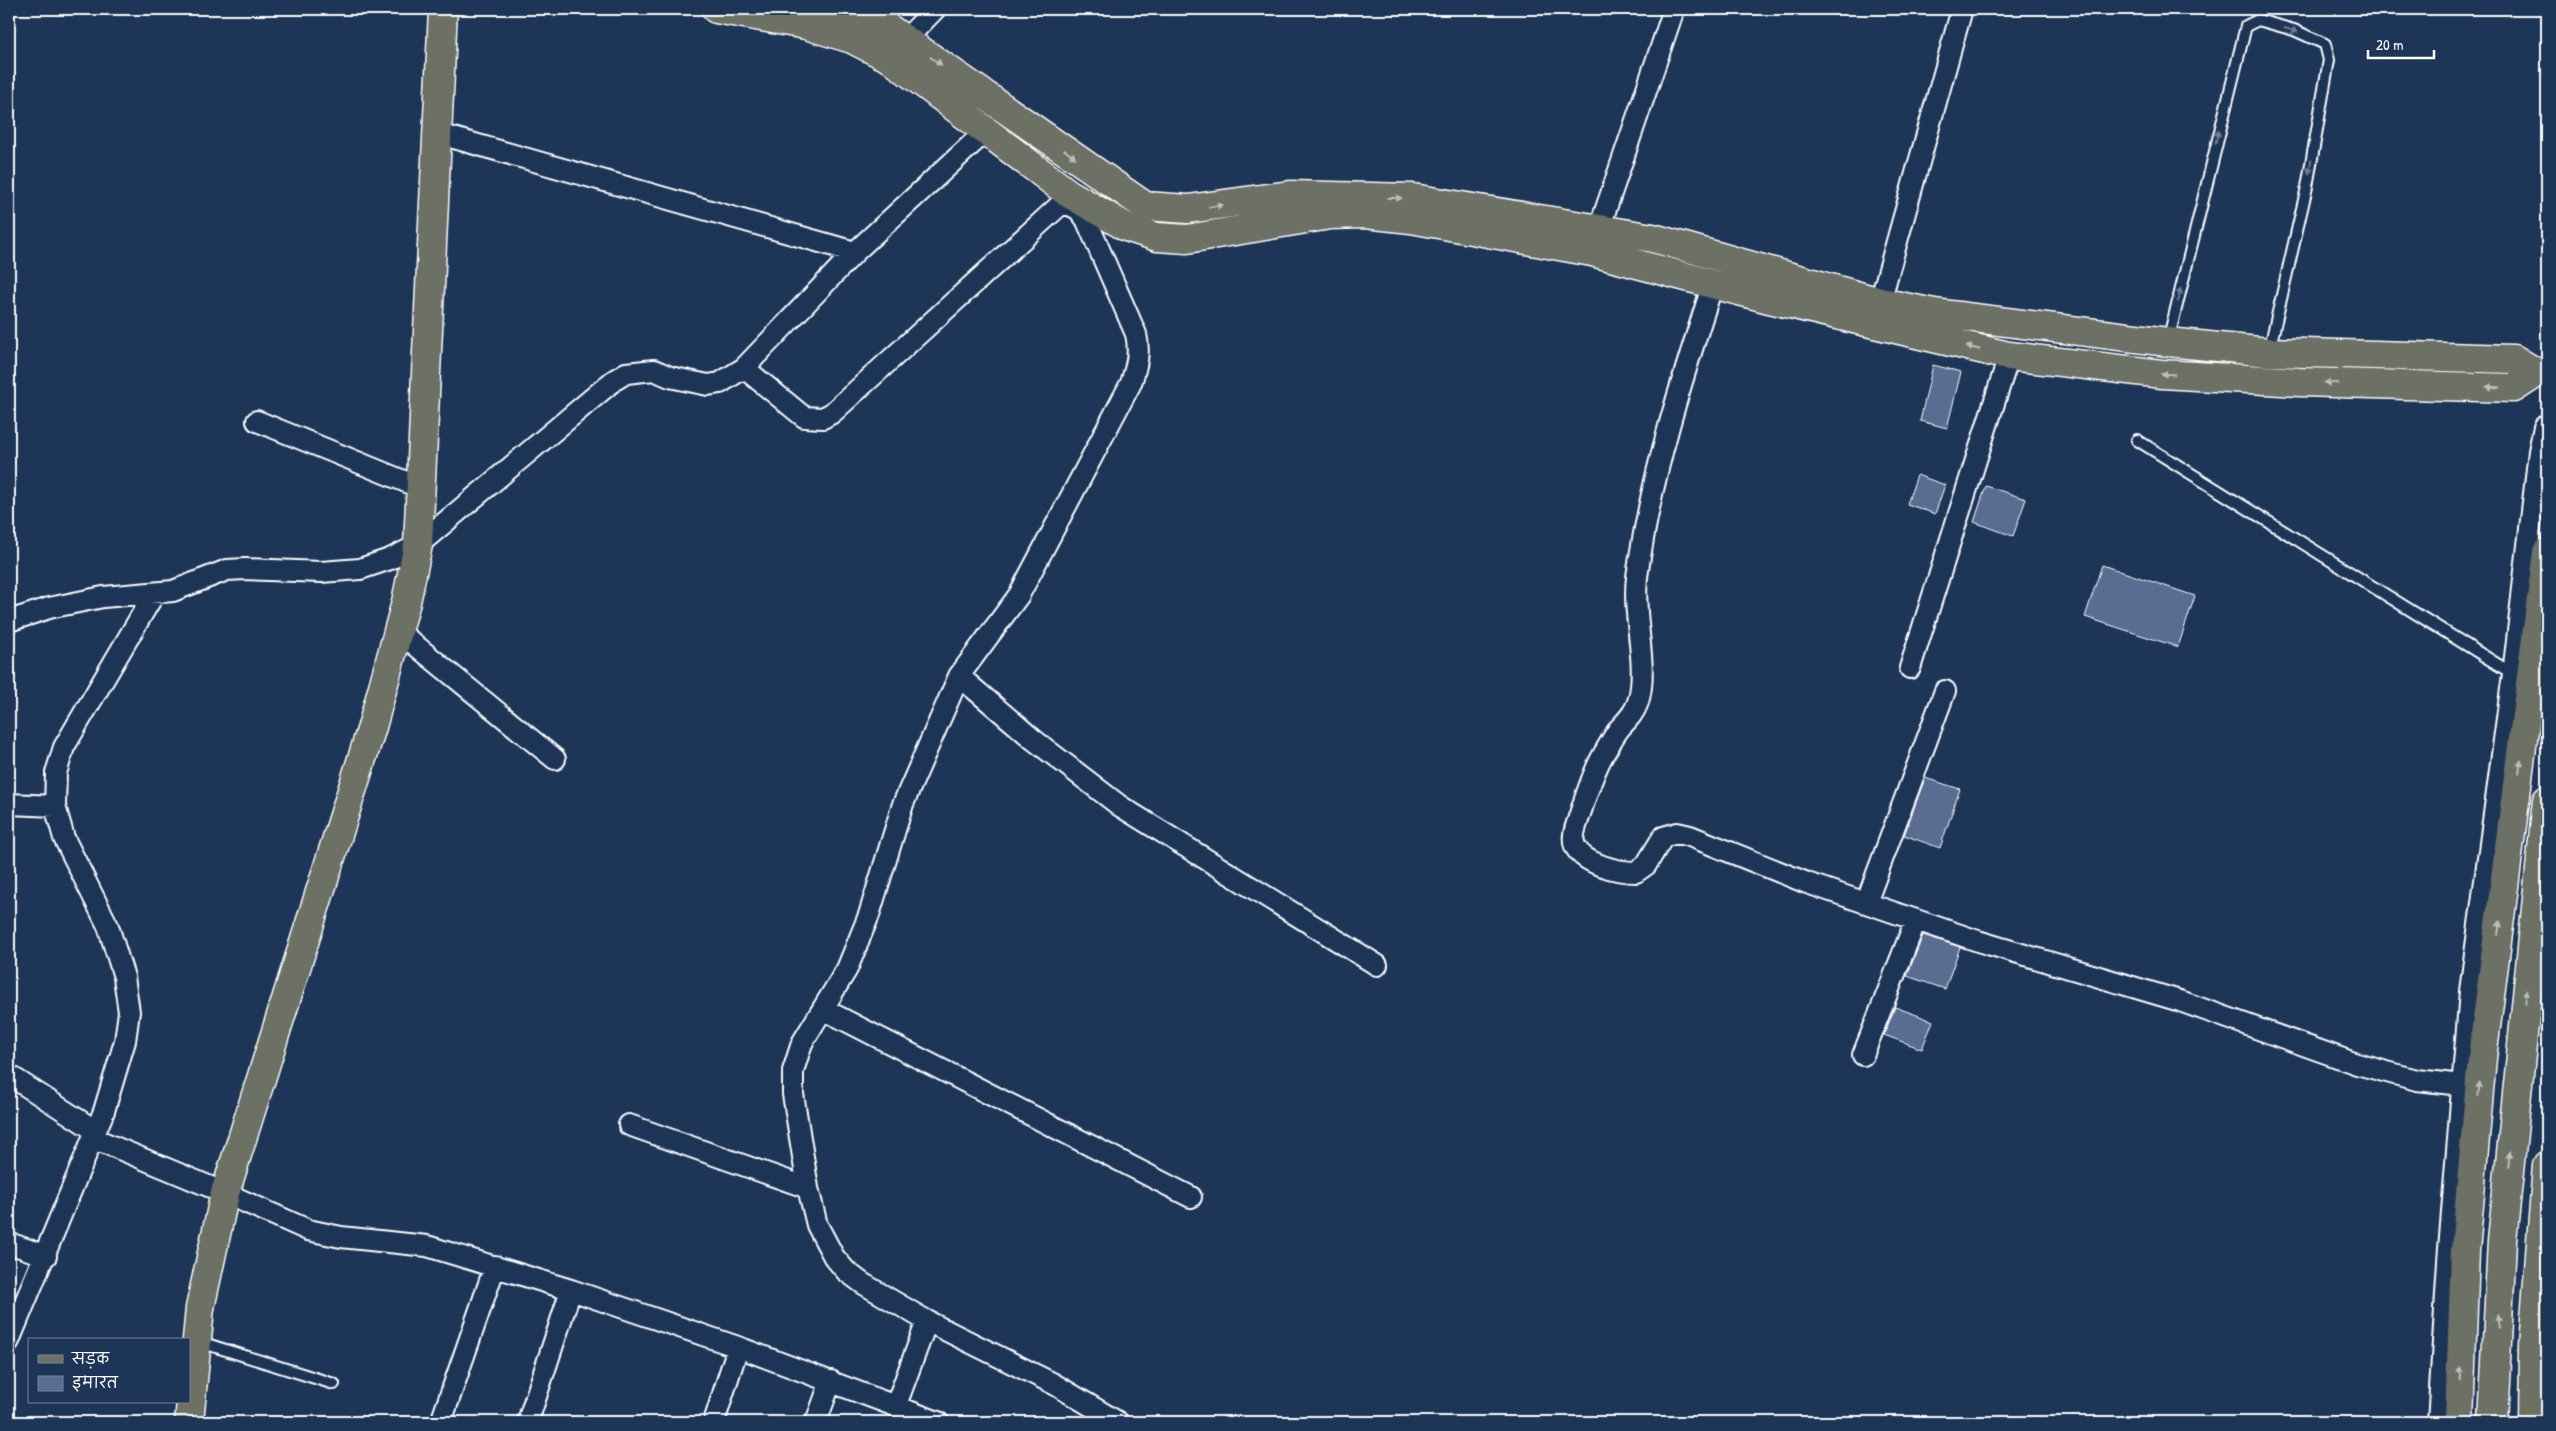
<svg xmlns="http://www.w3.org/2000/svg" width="2556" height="1431" viewBox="0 0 2556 1431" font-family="'Patrick Hand','Playpen Sans Deva',sans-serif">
<rect width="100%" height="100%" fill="#1d3557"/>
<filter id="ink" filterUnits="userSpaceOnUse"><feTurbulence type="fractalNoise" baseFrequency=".02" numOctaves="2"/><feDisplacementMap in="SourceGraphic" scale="10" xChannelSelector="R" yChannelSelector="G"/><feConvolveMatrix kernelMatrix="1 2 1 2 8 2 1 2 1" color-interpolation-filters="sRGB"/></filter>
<g filter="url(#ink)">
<!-- building -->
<path fill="#586d91" stroke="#fff" d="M 1933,365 L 1961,372 L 1947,428 L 1920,421 Z
M 1917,475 L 1945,485 L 1935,514 L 1907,504 Z
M 1986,486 L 2026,499 L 2013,536 L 1974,522 Z
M 2102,565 L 2195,596 L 2178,647 L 2085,617 Z
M 1925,778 L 1960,789 L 1940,848 L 1904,835 Z
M 1923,935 L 1960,947 L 1945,989 L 1907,976 Z
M 1895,1007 L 1933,1021 L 1922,1049 L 1884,1035 Z"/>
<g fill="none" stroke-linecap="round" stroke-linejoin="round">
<!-- service casing -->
<g stroke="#fff" stroke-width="14">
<path id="service" d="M 2168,341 L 2246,26 L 2258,20 L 2294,30 L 2325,44 L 2329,60 L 2307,187 L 2269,351
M 2137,440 L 2513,674
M 197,1341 L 334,1384"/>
</g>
<!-- minor casing -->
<g stroke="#fff" stroke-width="24">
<path id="minor" d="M 905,40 L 935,9
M 436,133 L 855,252
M 1599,229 L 1674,9
M 1713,284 C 1681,382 1651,475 1637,577 C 1632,617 1649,666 1638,702 C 1634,714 1627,720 1619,729 C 1613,737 1608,747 1603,755 C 1591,776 1584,803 1576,826 C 1574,832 1572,839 1575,846 C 1583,864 1618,872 1636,872 L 1646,865 L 1663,837 L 1677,833 L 1690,836 L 1807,883 L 1978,941 L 2180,1001 L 2357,1064 L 2417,1080 L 2462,1085
M 1880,302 L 1962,9
M 744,368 L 804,417 L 823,418 L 832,413 L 1059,206 L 1067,204 L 1078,209 L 1086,219 L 1136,334 C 1140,352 1137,365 1131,383 L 1019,595 L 959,676 L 903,804 L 869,915 L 847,969 L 802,1043 L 793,1071 L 793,1094 L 808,1188 L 817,1225 L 834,1257 L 846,1271 L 862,1283 L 927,1321 L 1054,1384 L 1118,1422
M 257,421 L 421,488
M 9,621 L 49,608 L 103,597 L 173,591 L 227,570 L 245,569 L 321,572 L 360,569 L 390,559 L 418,545 L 613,381 L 626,373 L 654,370 L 670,377 L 708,385 L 720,383 L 744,368 L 855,252 L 986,131
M 398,631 L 555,759
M 1910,668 L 2009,356
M 959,676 L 1034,740 L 1120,806 L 1377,965
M 9,804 L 55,806
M 1866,903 L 1945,691
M 823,1009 L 1191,1197
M 1863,1055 L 1916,920
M 9,1075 L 96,1131
M 629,1125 L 808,1188
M 93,1138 L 225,1193 L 308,1230 L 341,1237 L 427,1246 L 571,1290 L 738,1347 L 938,1422
M 9,1243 L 46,1256
M 9,1341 L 104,1111 L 125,1041 L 129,1012 L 124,977 L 108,926 L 64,838 L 55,806 L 56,773 L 64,747 L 154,594
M 896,1405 L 927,1321
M 528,1421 L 571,1290
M 441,1422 L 495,1266
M 714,1422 L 738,1347
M 816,1422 L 831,1381
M 2438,1422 L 2448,1261 L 2470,991 L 2513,674 L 2539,451 L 2544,427 L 2547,424"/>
</g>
<!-- primary casing -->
<g stroke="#fff" stroke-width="31">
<path id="primary" d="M 716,9 L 806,25 L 852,39 L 891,59 L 1068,193 L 1126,227 L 1157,237 L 1187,239 L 1330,215 L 1365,214 L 1411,219 L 1592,252 L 1769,299 L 2009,356 L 2162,374 L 2299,382 L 2514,388 L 2537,373
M 831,9 L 881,23 L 1145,206 L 1188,209 L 1290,195 L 1413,198 L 1653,238 L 1880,302 L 1934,313 L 2168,342 L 2269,352 L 2514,359 L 2537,373 L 2547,373
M 189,1422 L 200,1308 L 225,1193 L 372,727 L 406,602 L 418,545 L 443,9"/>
</g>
<!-- trunk casing -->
<g stroke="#fff" stroke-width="31">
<path id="trunk" d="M 2459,1422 L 2465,1251 L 2482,1058 L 2547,552
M 2493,1422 L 2502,1241 L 2547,800
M 2532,1422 L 2533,1344 L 2547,1165"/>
</g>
<!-- service -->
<use href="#service" stroke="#1d3557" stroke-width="10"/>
<!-- minor -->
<use href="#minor" stroke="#1d3557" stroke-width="20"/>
<!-- primary -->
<use href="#primary" stroke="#6c7065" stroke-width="28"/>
<!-- trunk -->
<use href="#trunk" stroke="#6c7065" stroke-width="28"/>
</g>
<!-- one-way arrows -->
<defs><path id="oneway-solid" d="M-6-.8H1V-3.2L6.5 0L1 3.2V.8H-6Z" transform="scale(1.25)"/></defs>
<g fill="#6c7c92">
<use href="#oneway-solid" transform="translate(2291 30) rotate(18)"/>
<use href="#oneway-solid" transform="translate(2217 137) rotate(-76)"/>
<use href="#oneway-solid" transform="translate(2310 167) rotate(100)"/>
<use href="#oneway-solid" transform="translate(2179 295) rotate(-77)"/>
</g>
<g fill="#bdbfba">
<use href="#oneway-solid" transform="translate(936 61) rotate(35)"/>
<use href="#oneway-solid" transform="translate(1070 154) rotate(35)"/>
<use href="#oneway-solid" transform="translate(1395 198) rotate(2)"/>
<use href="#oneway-solid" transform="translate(1216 206) rotate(-8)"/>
<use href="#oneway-solid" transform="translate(1973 348) rotate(-167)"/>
<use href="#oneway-solid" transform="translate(2168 374) rotate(-176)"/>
<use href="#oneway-solid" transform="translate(2331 383) rotate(-178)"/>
<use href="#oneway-solid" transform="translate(2493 387) rotate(-178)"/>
<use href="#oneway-solid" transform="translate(2520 767) rotate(-82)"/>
<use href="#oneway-solid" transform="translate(2499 928) rotate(-82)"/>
<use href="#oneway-solid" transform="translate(2526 997) rotate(-84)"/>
<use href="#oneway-solid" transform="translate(2479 1089) rotate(-85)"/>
<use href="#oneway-solid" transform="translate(2509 1159) rotate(-85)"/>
<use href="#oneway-solid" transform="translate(2498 1321) rotate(-87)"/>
<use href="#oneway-solid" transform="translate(2460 1374) rotate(-88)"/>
</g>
</g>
<!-- margin -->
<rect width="2556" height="1431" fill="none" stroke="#1d3557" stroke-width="30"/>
<rect x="15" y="15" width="2526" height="1401" fill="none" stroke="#fff" stroke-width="2" filter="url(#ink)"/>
<!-- legend -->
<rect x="28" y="1338" width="162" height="65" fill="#1d3557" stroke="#77869a"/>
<rect x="38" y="1355" width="25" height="8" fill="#6c7065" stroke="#77869a"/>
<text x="72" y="1364" font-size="15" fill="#ffffff">सड़क</text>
<rect x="38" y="1376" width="25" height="15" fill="#586d91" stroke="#77869a"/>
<text x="72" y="1388" font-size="15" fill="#ffffff">इमारत</text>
<!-- scale -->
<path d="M2368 50v8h66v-8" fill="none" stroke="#ffffff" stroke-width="2.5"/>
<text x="2376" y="50" font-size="15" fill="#ffffff" stroke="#1d3557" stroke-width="4" paint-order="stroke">20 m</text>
</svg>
